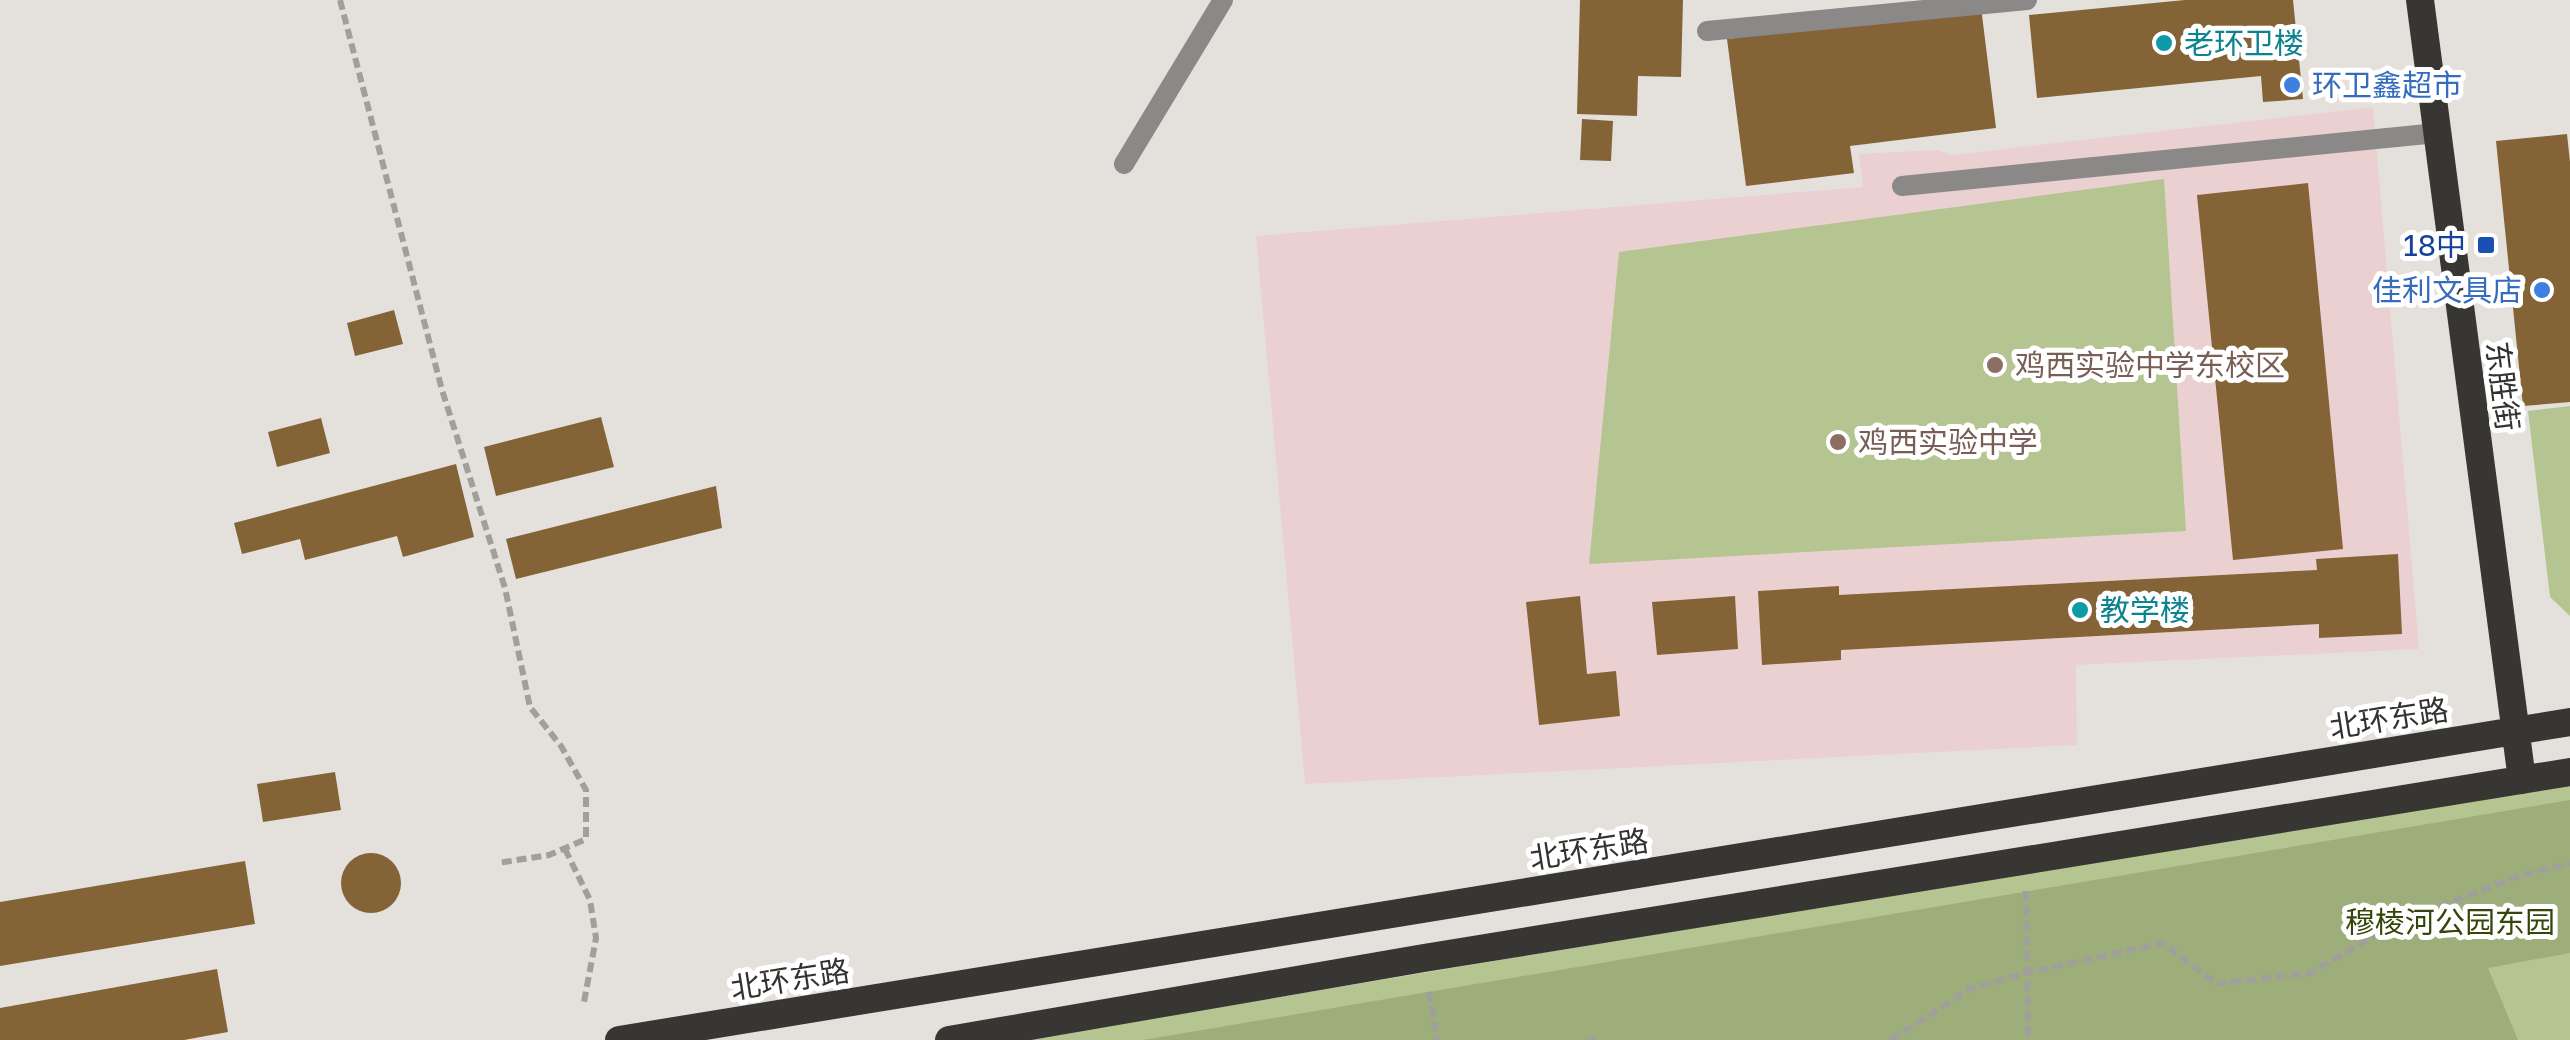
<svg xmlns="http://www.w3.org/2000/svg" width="2570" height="1040" viewBox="0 0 2570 1040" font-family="'Golos Text','Noto Sans SC',sans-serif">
<rect width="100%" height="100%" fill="#e4e1dd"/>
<!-- education -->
<path fill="#ebd0d1" d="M 2373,107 L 2419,649 L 2076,665 L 2077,745 L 1305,784 L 1256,236 L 1863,187 L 1859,154 L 1937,150 L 1951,155 Z"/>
<!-- green -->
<path fill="#b4c592" d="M 2164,179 L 2186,531 L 1589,564 L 1619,252 Z
M 2570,406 L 2570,616 L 2550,597 L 2528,411 Z
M 2570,782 L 2570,1040 L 1020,1040 Z"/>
<!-- forest -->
<path fill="#9dae7b" d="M 2570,800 L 2570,953 L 2488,968 L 2518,1040 L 1143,1040 Z"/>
<!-- building -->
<path fill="#846337" d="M 1580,0 L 1683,0 L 1681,77 L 1638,76 L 1637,116 L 1577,114 Z
M 2185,0 L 2293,0 L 2303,99 L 2263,102 L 2261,76 L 2037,98 L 2029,15 Z
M 1981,7 L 1996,128 L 1850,146 L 1854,173 L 1746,186 L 1727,39 Z
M 1582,119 L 1613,121 L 1611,161 L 1580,160 Z
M 2567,134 L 2570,162 L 2570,402 L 2523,406 L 2496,141 Z
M 2308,183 L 2343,549 L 2233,560 L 2197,195 Z
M 394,310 L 403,344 L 355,356 L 347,323 Z
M 601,417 L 614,467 L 496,496 L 484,447 Z
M 321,418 L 330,453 L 277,467 L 268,432 Z
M 456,464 L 474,537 L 403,557 L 397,536 L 305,560 L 300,539 L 242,554 L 234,523 Z
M 716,486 L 722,528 L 516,579 L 506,539 Z
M 2398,554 L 2402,634 L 2319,638 L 2319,624 L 1841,650 L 1841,660 L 1762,665 L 1758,591 L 1839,586 L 1839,595 L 2317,570 L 2316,559 Z
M 1580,596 L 1587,674 L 1616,671 L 1620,716 L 1539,725 L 1526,602 Z
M 1735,596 L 1738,649 L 1657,655 L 1652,602 Z
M 335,772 L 341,810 L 263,822 L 257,784 Z
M341 883a30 30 0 1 1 60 0a30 30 0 1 1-60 0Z
M 245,861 L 255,924 L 0,966 L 0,902 Z
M 217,969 L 228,1032 L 184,1040 L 0,1040 L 0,1008 Z"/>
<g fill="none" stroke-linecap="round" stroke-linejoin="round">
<!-- path -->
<path stroke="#a19f9b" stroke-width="6" stroke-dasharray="10 5" stroke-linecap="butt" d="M 340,0 L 442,390 L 505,588 L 530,707 L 561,746 L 586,790 L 586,839 L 549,855 L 498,863
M 565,849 L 590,900 L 596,938 L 584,1002
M 2026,891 L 2028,1040
M 1429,992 L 1437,1040
M 1586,1040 L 1595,1040
M 1891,1040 L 1969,989 L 2026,973 L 2163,943 L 2217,984 L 2310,973 L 2397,923 L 2522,875 L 2570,863"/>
<!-- service -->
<path stroke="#8a8987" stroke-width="20" d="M 1707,31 L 2027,0
M 1124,164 L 1223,0
M 1902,186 L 2437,133"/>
<!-- trunk -->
<path stroke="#383633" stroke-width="28" d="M 2420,0 L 2522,780
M 619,1040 L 2570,722
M 949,1040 L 1424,958 L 2570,772"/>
</g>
<!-- markers -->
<g fill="#0f9aa8" stroke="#fff" stroke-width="4">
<circle cx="2164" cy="43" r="10"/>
<circle cx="2080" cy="610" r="10"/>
</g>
<g fill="#3f7fe0" stroke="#fff" stroke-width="4">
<circle cx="2292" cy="85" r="10"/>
<circle cx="2542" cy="290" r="10"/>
</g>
<rect fill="#1a4fb4" stroke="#fff" stroke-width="4" x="2476" y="235" width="20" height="20" rx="5"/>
<g fill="#8d6e63" stroke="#fff" stroke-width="4">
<circle cx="1995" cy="365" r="10"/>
<circle cx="1838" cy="442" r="10"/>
</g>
<g text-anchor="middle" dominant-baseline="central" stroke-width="10" stroke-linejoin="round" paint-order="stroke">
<!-- culture labels -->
<g font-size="30" fill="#0d838f" stroke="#fff" text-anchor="start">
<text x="2184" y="43">老环卫楼</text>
<text x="2100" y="610">教学楼</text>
</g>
<!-- shop labels -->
<g font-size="30" fill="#366cbe" stroke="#fff" text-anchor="start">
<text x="2312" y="85">环卫鑫超市</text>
<text x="2522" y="290" text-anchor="end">佳利文具店</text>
</g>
<!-- transit labels -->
<g font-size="30" fill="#164399" stroke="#fff" text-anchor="end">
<text x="2466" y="245">18中</text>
</g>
<!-- education labels -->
<g font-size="30" fill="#785e54" stroke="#fff" text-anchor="start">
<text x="2015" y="365">鸡西实验中学东校区</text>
<text x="1858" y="442">鸡西实验中学</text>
</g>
<!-- street labels -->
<g font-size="30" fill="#333230" stroke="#fff">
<text transform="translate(2503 386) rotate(83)">东胜街</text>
<text transform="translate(2389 718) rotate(-9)">北环东路</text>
<text transform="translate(1589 849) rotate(-9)">北环东路</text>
<text transform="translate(790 979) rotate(-9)">北环东路</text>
</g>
<!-- park labels -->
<g font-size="30" fill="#364509" stroke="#fff">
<text x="2450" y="922">穆棱河公园东园</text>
</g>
</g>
</svg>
